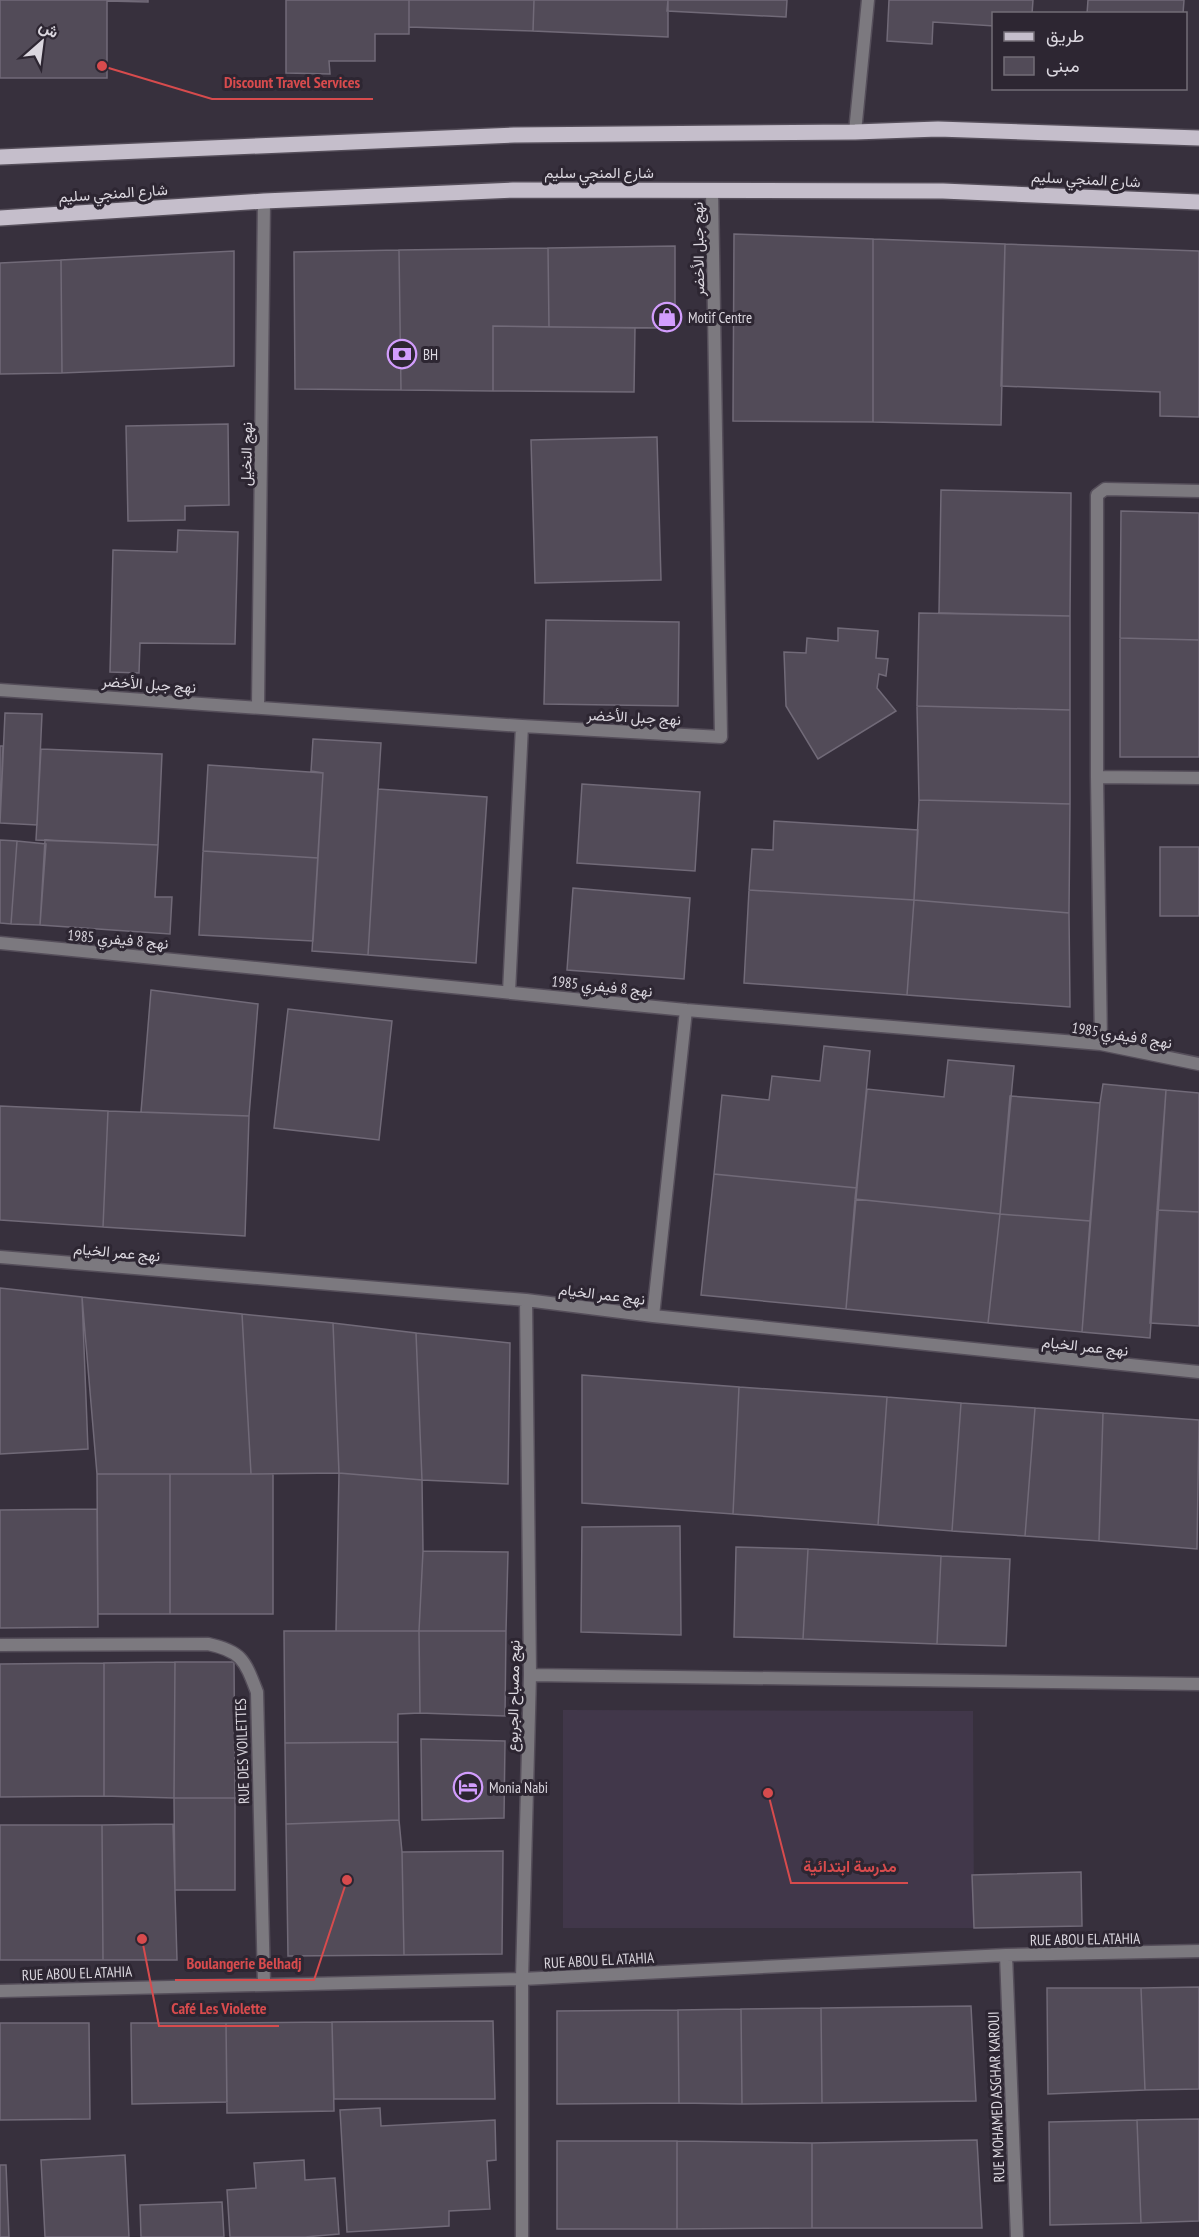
<svg xmlns="http://www.w3.org/2000/svg" width="1199" height="2237" viewBox="0 0 1199 2237" font-family="'PT Sans Narrow',Vazirmatn,sans-serif">
<rect width="100%" height="100%" fill="#37303d"/>
<!-- built -->
<path fill="#41374a" d="M 563,1710 L 973,1711 L 974,1928 L 563,1928 Z"/>
<!-- building -->
<path fill="#524b58" stroke="#716a78" stroke-width="1.5" d="M 0,0 L 107,0 L 107,78 L 0,78 Z
M 107,0 L 148,0 L 148,2 L 107,1 Z
M 286,0 L 409,0 L 409,34 L 375,34 L 375,61 L 329,61 L 330,74 L 286,73 Z
M 409,0 L 534,0 L 533,31 L 409,27 Z
M 534,0 L 668,0 L 668,37 L 533,31 Z
M 668,0 L 787,0 L 786,17 L 667,11 Z
M 889,0 L 1033,0 L 1032,14 L 994,14 L 994,26 L 933,22 L 932,44 L 887,41 Z
M 1088,0 L 1184,0 L 1183,14 L 1087,14 Z
M 734,234 L 873,239 L 873,422 L 733,421 Z
M 873,239 L 1005,244 L 1001,425 L 873,422 Z
M 1005,244 L 1199,251 L 1199,417 L 1160,416 L 1160,392 L 1001,386 Z
M 675,246 L 675,328 L 549,327 L 548,248 Z
M 548,248 L 549,327 L 493,326 L 493,391 L 401,390 L 399,250 Z
M 399,250 L 401,390 L 295,389 L 294,252 Z
M 234,251 L 234,366 L 62,373 L 61,260 Z
M 61,260 L 62,373 L 0,374 L 0,263 Z
M 493,326 L 635,328 L 634,392 L 493,391 Z
M 228,424 L 229,505 L 185,506 L 185,520 L 128,521 L 126,426 Z
M 657,437 L 661,580 L 535,583 L 531,440 Z
M 941,490 L 1071,493 L 1070,616 L 939,613 Z
M 1121,511 L 1199,513 L 1199,640 L 1120,638 Z
M 178,530 L 238,532 L 235,644 L 140,643 L 139,673 L 110,672 L 113,550 L 177,552 Z
M 919,613 L 1070,616 L 1070,710 L 917,706 Z
M 546,620 L 679,622 L 678,706 L 544,704 Z
M 838,628 L 878,631 L 876,658 L 888,659 L 886,676 L 879,674 L 877,688 L 896,711 L 818,759 L 786,706 L 784,652 L 806,653 L 807,638 L 838,641 Z
M 1120,638 L 1199,640 L 1199,757 L 1120,757 Z
M 917,706 L 1070,710 L 1070,804 L 919,800 Z
M 5,713 L 42,714 L 37,825 L 0,823 Z
M 313,739 L 381,743 L 368,955 L 312,951 L 323,773 L 311,771 Z
M 0,746 L 3,746 L 0,823 Z
M 41,749 L 162,754 L 158,845 L 36,840 Z
M 208,765 L 323,773 L 318,858 L 203,851 Z
M 582,784 L 700,792 L 695,871 L 577,863 Z
M 378,789 L 487,797 L 476,963 L 368,955 Z
M 919,800 L 1070,804 L 1069,913 L 914,900 Z
M 774,821 L 918,830 L 914,900 L 749,890 L 752,849 L 773,850 Z
M 0,840 L 17,841 L 11,924 L 0,923 Z
M 45,840 L 158,845 L 155,897 L 172,897 L 170,934 L 40,925 Z
M 17,841 L 46,844 L 40,925 L 11,924 Z
M 1160,847 L 1199,847 L 1199,916 L 1160,916 Z
M 203,851 L 318,858 L 313,941 L 199,935 Z
M 573,888 L 690,898 L 684,979 L 567,970 Z
M 749,890 L 914,900 L 907,995 L 744,983 Z
M 914,900 L 1069,913 L 1070,1007 L 907,995 Z
M 151,990 L 258,1004 L 249,1116 L 141,1112 Z
M 288,1009 L 392,1021 L 379,1140 L 274,1128 Z
M 824,1046 L 870,1051 L 857,1188 L 714,1174 L 722,1095 L 769,1100 L 772,1076 L 820,1081 Z
M 948,1060 L 1014,1066 L 1000,1214 L 855,1199 L 867,1089 L 944,1097 Z
M 1103,1084 L 1166,1090 L 1150,1338 L 1082,1332 L 1100,1103 Z
M 1166,1090 L 1199,1093 L 1199,1212 L 1157,1210 Z
M 1010,1096 L 1100,1103 L 1090,1221 L 1000,1214 Z
M 0,1106 L 108,1111 L 103,1227 L 0,1220 Z
M 108,1111 L 249,1116 L 245,1236 L 103,1227 Z
M 714,1174 L 857,1188 L 846,1309 L 701,1295 Z
M 855,1199 L 1000,1214 L 988,1323 L 846,1309 Z
M 1157,1210 L 1199,1212 L 1199,1326 L 1150,1323 Z
M 1000,1214 L 1090,1221 L 1082,1332 L 988,1323 Z
M 0,1288 L 82,1297 L 88,1449 L 0,1454 Z
M 82,1297 L 242,1314 L 251,1474 L 97,1474 Z
M 242,1314 L 333,1323 L 339,1473 L 251,1474 Z
M 333,1323 L 416,1333 L 422,1480 L 339,1473 Z
M 416,1333 L 510,1343 L 508,1484 L 422,1480 Z
M 582,1375 L 739,1387 L 733,1514 L 582,1503 Z
M 739,1387 L 887,1397 L 878,1525 L 733,1514 Z
M 887,1397 L 961,1403 L 952,1531 L 878,1525 Z
M 961,1403 L 1035,1408 L 1025,1536 L 952,1531 Z
M 1035,1408 L 1103,1413 L 1099,1541 L 1025,1536 Z
M 1103,1413 L 1199,1420 L 1197,1549 L 1099,1541 Z
M 339,1473 L 422,1480 L 423,1551 L 419,1631 L 336,1631 Z
M 97,1474 L 170,1474 L 170,1614 L 98,1614 Z
M 170,1474 L 273,1474 L 273,1614 L 170,1614 Z
M 97,1509 L 98,1627 L 0,1628 L 0,1510 Z
M 680,1526 L 681,1635 L 581,1632 L 582,1527 Z
M 736,1547 L 808,1549 L 803,1639 L 734,1637 Z
M 808,1549 L 941,1556 L 937,1644 L 803,1639 Z
M 423,1551 L 508,1552 L 506,1631 L 419,1631 Z
M 941,1556 L 1010,1559 L 1006,1646 L 937,1644 Z
M 284,1631 L 419,1631 L 420,1713 L 398,1714 L 398,1742 L 285,1743 Z
M 419,1631 L 506,1631 L 505,1716 L 420,1713 Z
M 175,1662 L 234,1662 L 235,1798 L 174,1798 Z
M 175,1662 L 174,1798 L 104,1796 L 104,1663 Z
M 104,1663 L 104,1796 L 0,1797 L 0,1664 Z
M 421,1739 L 505,1741 L 504,1818 L 422,1820 Z
M 398,1742 L 399,1820 L 286,1824 L 285,1743 Z
M 174,1798 L 235,1798 L 235,1890 L 175,1890 Z
M 399,1820 L 402,1852 L 404,1955 L 288,1956 L 286,1824 Z
M 173,1824 L 177,1960 L 103,1960 L 102,1825 Z
M 0,1825 L 102,1825 L 103,1960 L 0,1960 Z
M 503,1851 L 502,1954 L 404,1955 L 402,1852 Z
M 1081,1872 L 1082,1926 L 974,1928 L 972,1875 Z
M 1199,1987 L 1199,2089 L 1145,2090 L 1141,1988 Z
M 1047,1988 L 1141,1988 L 1145,2090 L 1048,2094 Z
M 971,2006 L 976,2101 L 822,2103 L 821,2008 Z
M 821,2008 L 822,2103 L 742,2104 L 741,2009 Z
M 741,2009 L 742,2104 L 679,2103 L 678,2010 Z
M 678,2010 L 679,2103 L 557,2104 L 557,2011 Z
M 493,2021 L 495,2099 L 334,2099 L 332,2022 Z
M 332,2022 L 334,2111 L 227,2113 L 226,2023 Z
M 0,2023 L 89,2023 L 90,2119 L 0,2120 Z
M 131,2023 L 226,2023 L 227,2102 L 132,2104 Z
M 380,2108 L 381,2126 L 495,2120 L 496,2160 L 487,2161 L 490,2209 L 449,2211 L 449,2226 L 347,2232 L 340,2110 Z
M 1199,2119 L 1199,2221 L 1141,2223 L 1137,2120 Z
M 1137,2120 L 1141,2223 L 1050,2225 L 1049,2122 Z
M 977,2140 L 982,2228 L 812,2228 L 812,2143 Z
M 557,2141 L 677,2141 L 677,2229 L 557,2229 Z
M 677,2141 L 812,2143 L 812,2228 L 677,2229 Z
M 125,2155 L 129,2237 L 45,2237 L 41,2160 Z
M 304,2160 L 305,2180 L 335,2178 L 339,2234 L 305,2237 L 230,2237 L 227,2190 L 256,2188 L 254,2163 Z
M 0,2165 L 6,2165 L 9,2237 L 0,2237 Z
M 222,2202 L 224,2237 L 141,2237 L 140,2205 Z"/>
<g fill="none" stroke-linecap="round" stroke-linejoin="round">
<!-- street casing -->
<g stroke="#554e5a" stroke-width="15">
<path id="street" d="M 855,132 L 868,0
M 0,690 L 522,726 L 721,737 L 712,191
M 258,707 L 264,201
M 1097,777 L 1199,778
M 0,943 L 686,1010 L 1101,1044 L 1199,1064
M 509,992 L 522,726
M 1101,1044 L 1097,777 L 1097,495 L 1105,489 L 1199,491
M 0,1257 L 526,1300 L 653,1316 L 1199,1372
M 653,1316 L 686,1010
M 0,1645 L 208,1644 C 242,1651 245,1661 257,1692 L 264,1984
M 530,1675 L 1199,1684
M 1006,1955 L 1017,2237
M 0,1991 L 522,1979 L 1006,1955 L 1199,1951
M 522,2237 L 522,1979 L 530,1675 L 526,1300"/>
</g>
<!-- primary casing -->
<g stroke="#554e5a" stroke-width="18">
<path id="primary" d="M 0,157 L 514,135 L 855,132 L 938,129 L 1199,138
M 0,218 L 264,201 L 513,190 L 943,191 L 1199,202"/>
</g>
<!-- street -->
<use href="#street" stroke="#7c797f" stroke-width="12"/>
<!-- primary -->
<use href="#primary" stroke="#c5becb" stroke-width="15"/>
</g>
<!-- icons -->
<defs>
<g id="shop-ring" transform="scale(1.5)"><circle r="9.5" fill="#2d2632" stroke="#d29dfd" stroke-width="1.5"/><path d="M-5-2.5h2.3a2.7 3.5 0 0 1 5.4 0H5L5.5 6h-11ZM-1.5-2.5h3a1.5 2.3 0 0 0-3 0Z" fill="#d29dfd"/></g>
<g id="bank-ring" transform="scale(1.5)"><circle r="9.5" fill="#2d2632" stroke="#d29dfd" stroke-width="1.5"/><path d="M-6-4H6V4H-6ZM0-2.3a2.3 2.3 0 1 0 0 4.6a2.3 2.3 0 1 0 0-4.6Z" fill="#d29dfd"/></g>
<g id="hotel-ring" transform="scale(1.5)"><circle r="9.5" fill="#2d2632" stroke="#d29dfd" stroke-width="1.5"/><path d="M-6-4.5h1.5V1H6V5H4.5V3h-9V5H-6ZM-4 0a1.8 1.8 0 1 1 3.6 0ZM.5 0V-2.5h3Q6-2.5 6 0Z" fill="#d29dfd"/></g>
</defs>
<g fill-rule="evenodd">
<use href="#shop-ring" x="667" y="317"/>
<use href="#bank-ring" x="402" y="354"/>
<use href="#hotel-ring" x="468" y="1787"/>
</g>
<g text-anchor="middle" dominant-baseline="central" stroke-width="6" stroke-linejoin="round" paint-order="stroke">
<!-- street labels -->
<g font-size="15" fill="#dbd7df" stroke="#2d2632">
<text x="599" y="172">شارع المنجي سليم</text>
<text transform="translate(1086 179) rotate(3)">شارع المنجي سليم</text>
<text transform="translate(113 193) rotate(-4)">شارع المنجي سليم</text>
<text transform="translate(698 249) rotate(-91)">نهج جبل الأخضر</text>
<text transform="translate(246 454) rotate(-89)">نهج النخيل</text>
<text transform="translate(149 684) rotate(4)">نهج جبل الأخضر</text>
<text transform="translate(634 717) rotate(3)">نهج جبل الأخضر</text>
<text transform="translate(118 939) rotate(5)">نهج 8 فيفري 1985</text>
<text transform="translate(602 986) rotate(6)">نهج 8 فيفري 1985</text>
<text transform="translate(1122 1035) rotate(9)">نهج 8 فيفري 1985</text>
<text transform="translate(117 1252) rotate(5)">نهج عمر الخيام</text>
<text transform="translate(602 1294) rotate(7)">نهج عمر الخيام</text>
<text transform="translate(1085 1346) rotate(6)">نهج عمر الخيام</text>
<text transform="translate(513 1696) rotate(-89)">نهج مصباح الجربوع</text>
<text transform="translate(242 1751) rotate(-92)">RUE DES VOILETTES</text>
<text transform="translate(1085 1939) rotate(-1)">RUE ABOU EL ATAHIA</text>
<text transform="translate(599 1960) rotate(-3)">RUE ABOU EL ATAHIA</text>
<text transform="translate(77 1973) rotate(-2)">RUE ABOU EL ATAHIA</text>
<text transform="translate(996 2097) rotate(-92)">RUE MOHAMED ASGHAR KAROUI</text>
</g>
<!-- poi labels -->
<g font-size="15" fill="#dbd7df" stroke="#2d2632" text-anchor="start">
<text x="688" y="317">Motif Centre</text>
<text x="423" y="354">BH</text>
<text x="489" y="1787">Monia Nabi</text>
</g>
</g>
<!-- callouts -->
<path fill="none" stroke="#d74b4d" stroke-width="2" d="M102 66L212 99H373M768 1793L791 1883H908M347 1880L314 1980H175M142 1939L159 2026H279"/>
<g fill="#d74b4d" stroke="#2d2632" stroke-width="2">
<circle cx="102" cy="66" r="6"/>
<circle cx="768" cy="1793" r="6"/>
<circle cx="347" cy="1880" r="6"/>
<circle cx="142" cy="1939" r="6"/>
</g>
<g font-size="16" text-anchor="middle" font-weight="bold" fill="#d74b4d" stroke="#2d2632" stroke-width="6" stroke-linejoin="round" paint-order="stroke">
<text x="292" y="88">Discount Travel Services</text>
<text x="850" y="1872">مدرسة ابتدائية</text>
<text x="244" y="1969">Boulangerie Belhadj</text>
<text x="219" y="2014">Café Les Violette</text>
</g>
<!-- legend -->
<rect x="992" y="12" width="195" height="78" fill="#2d2632" stroke="#736d77" stroke-width="1.5"/>
<rect x="1004" y="32" width="30" height="9" fill="#c5becb" stroke="#736d77" stroke-width="1.5"/>
<text x="1046" y="42" font-size="18" fill="#dbd7df">طريق</text>
<rect x="1004" y="57" width="30" height="18" fill="#524b58" stroke="#736d77" stroke-width="1.5"/>
<text x="1046" y="72" font-size="18" fill="#dbd7df">مبنى</text>
<!-- north arrow -->
<g transform="translate(42 42) rotate(28)" stroke="#2d2632" stroke-width="4.5" paint-order="stroke">
<path d="M0-4.5L10 22L0 15L-10 22Z" fill="#dbd7df"/>
<text y="-9" font-size="16" font-weight="bold" text-anchor="middle" fill="#dbd7df">ش</text>
</g>
</svg>
